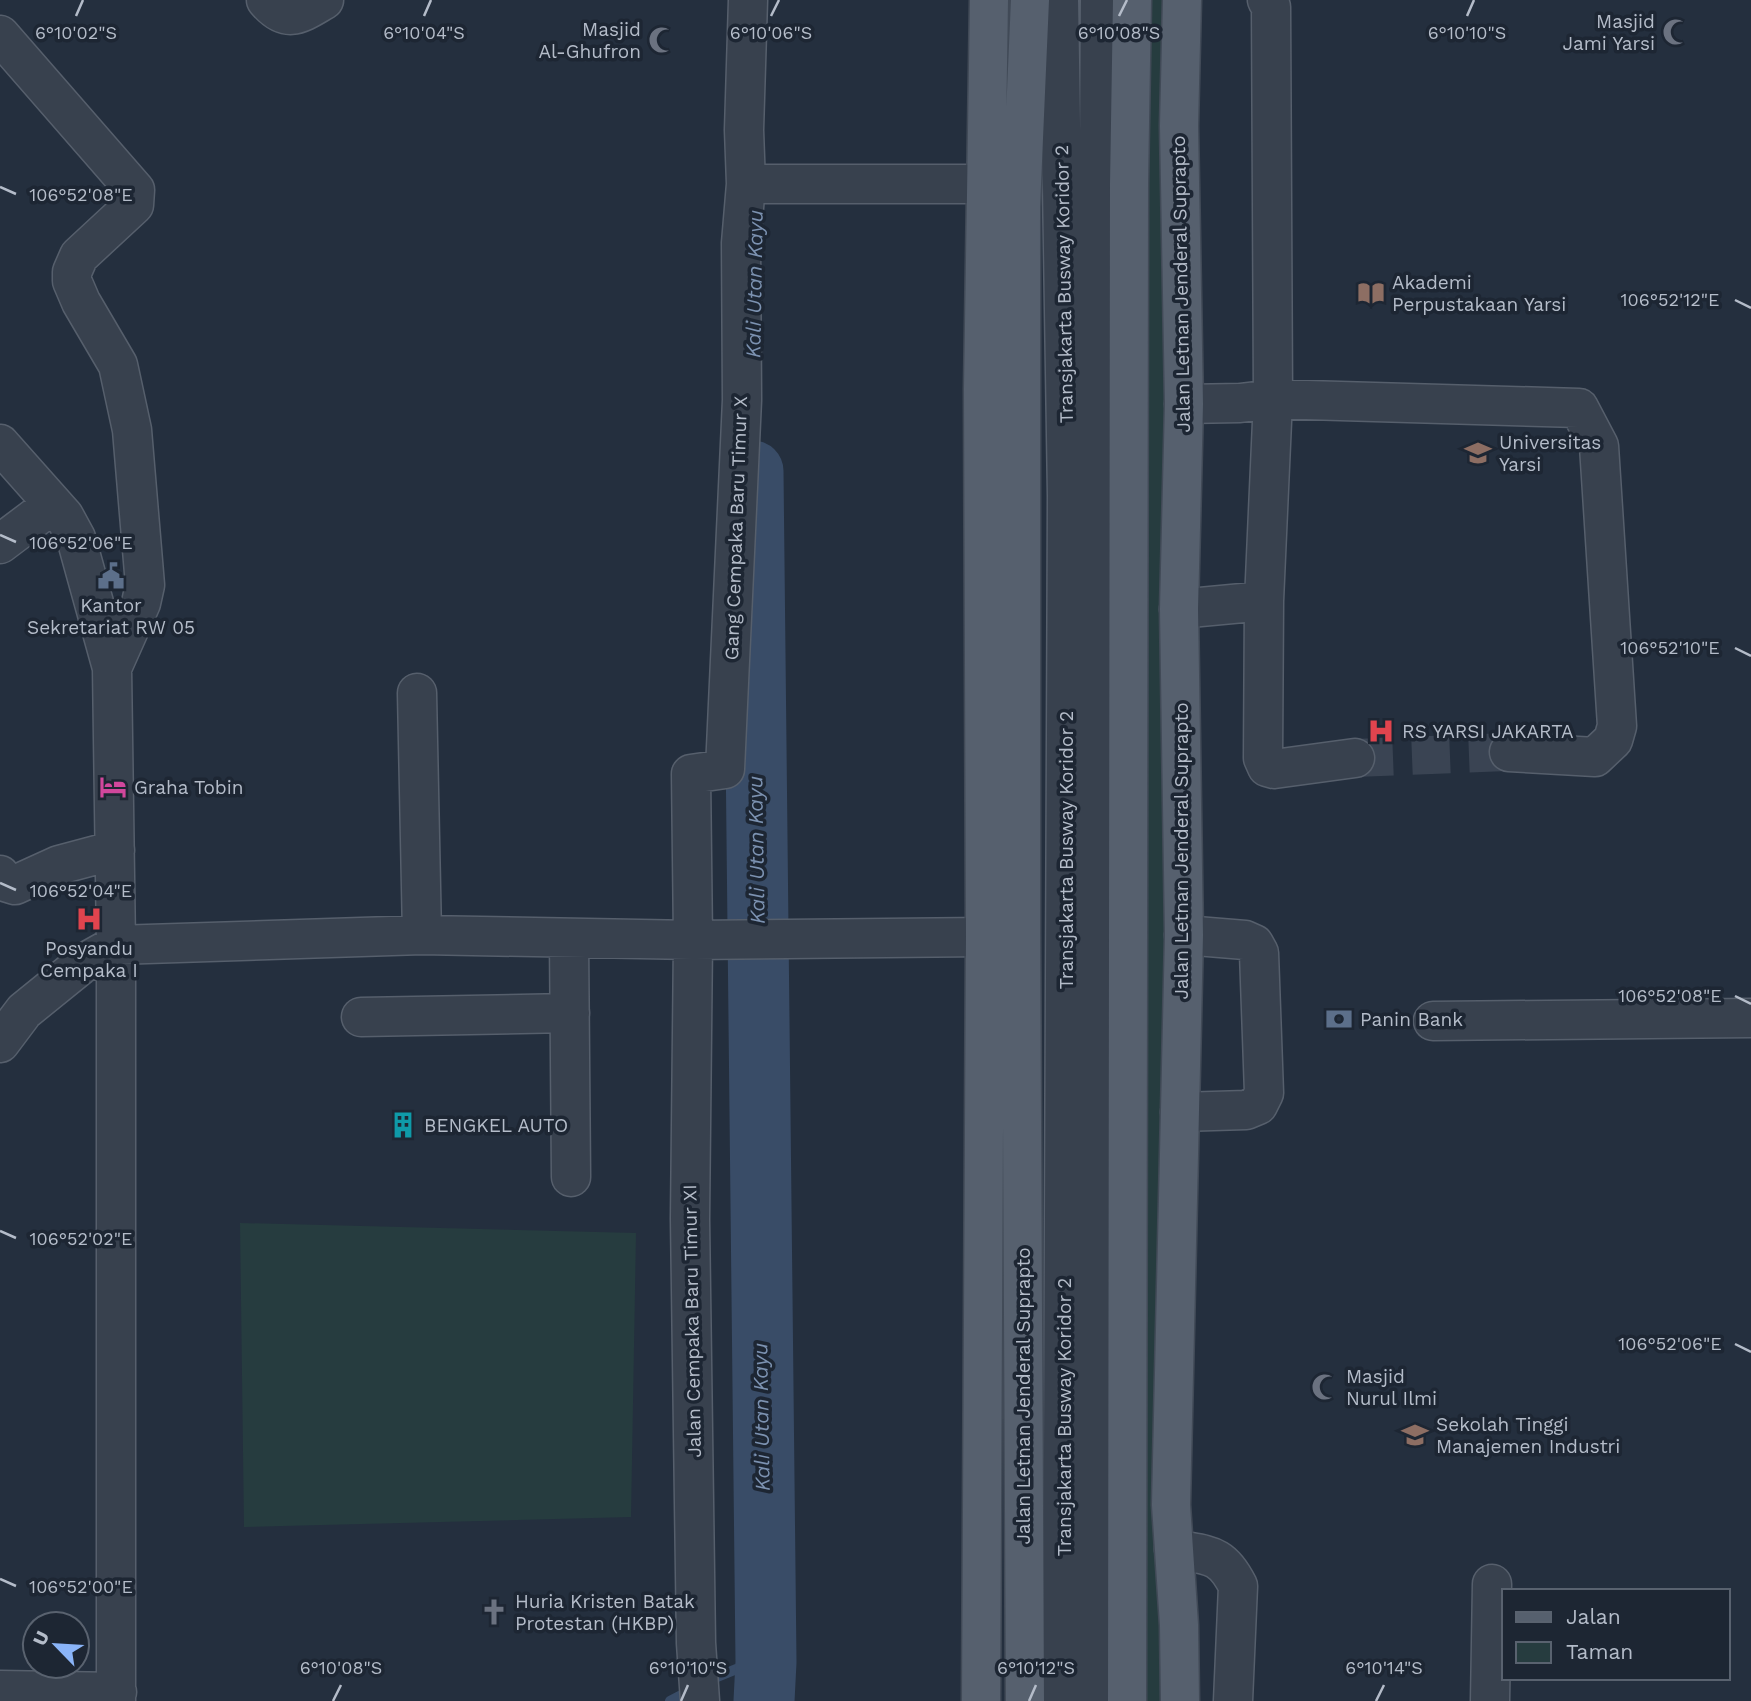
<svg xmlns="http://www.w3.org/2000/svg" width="1751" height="1701" viewBox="0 0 1751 1701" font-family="'Work Sans',sans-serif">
<rect width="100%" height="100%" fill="#242f3e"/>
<!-- green -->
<path fill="#263c3f" d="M 1132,0 L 1182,0 L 1180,1701 L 1127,1701 Z
M 240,1223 L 636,1233 L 631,1517 L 244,1527 Z"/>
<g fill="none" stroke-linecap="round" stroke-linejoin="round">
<!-- stream -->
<path stroke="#394c67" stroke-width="10" d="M 707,1681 L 739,1668 L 766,1662
M 670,1701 L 693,1689"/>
<!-- river -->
<path stroke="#394c67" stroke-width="61" d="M 753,471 L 766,1662 L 764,1701"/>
<!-- minor-tunnel -->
<path stroke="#3a4453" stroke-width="38" stroke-dasharray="38 19" stroke-linecap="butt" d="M 1355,758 L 1509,752"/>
<!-- minor casing -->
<g stroke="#565f6c" stroke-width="41">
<path id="minor" d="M 266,0 C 287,25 300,14 324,0
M 1059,0 L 1067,496 L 1062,1701
M 0,35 L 135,190 L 134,205 L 79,256 L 72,272 L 72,281 L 81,302 L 118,365 L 132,430 L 145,585 L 141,603 L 112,668
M 746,184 L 986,184
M 1184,404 L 1240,403 L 1273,399 L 1271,7 L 1267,0
M 0,444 L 64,516 L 76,538 L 112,668 L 116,945 L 116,1701
M 0,544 L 53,504
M 1179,609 L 1264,601
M 417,693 L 422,935
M 1355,758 L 1274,769 L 1267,767 L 1263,758 L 1264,601 L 1273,399 L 1579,408 L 1599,446 L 1617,726 L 1613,740 L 1595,757 L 1509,752
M 0,875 L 5,882 L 15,885 L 59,865 L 115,850
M 569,939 L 571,1177
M 361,1017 L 570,1013
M 1433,1021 L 1751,1018
M 0,1043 L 24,1011 L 82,964 L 116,945 L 422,935 L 693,940 L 985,937
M 1180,1112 L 1246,1110 L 1258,1105 L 1264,1093 L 1259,953 L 1254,944 L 1245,940 L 1184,935
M 1174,1549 C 1208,1556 1221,1552 1238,1586 L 1233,1701
M 0,1690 L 117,1692
M 700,1701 L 696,1643 L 690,1219 L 693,940 L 691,774 L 725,769 L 742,400 L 741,243 L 746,184 L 744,130 L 748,0
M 1099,1701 L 1093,1026 L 1100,0
M 1490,1701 L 1492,1584"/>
</g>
<!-- major casing -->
<g stroke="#414a57" stroke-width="41">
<path id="major" d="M 981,1701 L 985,937 L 983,389 L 989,0
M 1025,1701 L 1021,929 L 1021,207 L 1030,0
M 1127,1701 L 1129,184 L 1132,0
M 1180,1701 L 1179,1625 L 1171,1505 L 1184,935 L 1179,609 L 1184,404 L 1179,126 L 1182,0"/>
</g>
<!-- minor -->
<use href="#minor" stroke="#38414e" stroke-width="38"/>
<!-- major -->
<use href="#major" stroke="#56606e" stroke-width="38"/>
</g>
<!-- ticks -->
<path fill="none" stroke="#b4bcc9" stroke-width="2.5" d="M 76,16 L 83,0M 424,16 L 431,0M 771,16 L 779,0M 1119,16 L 1127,0M 1467,16 L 1474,0M 0,187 L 16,194M 1735,300 L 1751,308M 0,535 L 16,542M 1735,648 L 1751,656M 0,883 L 16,890M 1735,996 L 1751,1004M 0,1231 L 16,1238M 1735,1344 L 1751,1352M 0,1579 L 16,1586M 333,1701 L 341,1685M 681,1701 L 688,1685M 1029,1701 L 1036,1685M 1376,1701 L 1384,1685"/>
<!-- icons -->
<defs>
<g id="mosque-bare" transform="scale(2.1)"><path d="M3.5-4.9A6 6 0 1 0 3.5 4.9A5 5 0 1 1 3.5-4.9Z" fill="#6b7280" stroke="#1d2633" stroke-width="2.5" paint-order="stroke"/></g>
<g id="library-bare" transform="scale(2.1)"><path d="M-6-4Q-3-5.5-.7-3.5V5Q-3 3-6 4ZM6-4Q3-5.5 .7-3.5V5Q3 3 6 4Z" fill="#8d6e63" stroke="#1d2633" stroke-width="2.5" paint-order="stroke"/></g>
<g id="university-bare" transform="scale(2.1)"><path d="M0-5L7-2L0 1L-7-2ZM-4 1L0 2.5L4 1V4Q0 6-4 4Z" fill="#8d6e63" stroke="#1d2633" stroke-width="2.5" paint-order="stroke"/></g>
<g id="civic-bare" transform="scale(2.1)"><path d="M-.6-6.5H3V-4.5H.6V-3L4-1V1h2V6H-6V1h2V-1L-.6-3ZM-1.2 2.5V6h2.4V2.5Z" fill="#5c6f8a" stroke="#1d2633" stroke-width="2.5" paint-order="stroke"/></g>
<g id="hospital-bare" transform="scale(2.1)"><path d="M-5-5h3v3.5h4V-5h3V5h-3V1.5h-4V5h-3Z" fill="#e0444e" stroke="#1d2633" stroke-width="2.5" paint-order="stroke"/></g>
<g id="hotel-bare" transform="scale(2.1)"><path d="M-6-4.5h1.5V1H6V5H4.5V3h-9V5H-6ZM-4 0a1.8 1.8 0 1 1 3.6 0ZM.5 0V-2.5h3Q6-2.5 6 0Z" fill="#d1479c" stroke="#1d2633" stroke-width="2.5" paint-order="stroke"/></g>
<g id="bank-bare" transform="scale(2.1)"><path d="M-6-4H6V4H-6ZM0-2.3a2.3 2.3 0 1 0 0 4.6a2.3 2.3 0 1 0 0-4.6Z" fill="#5c6f8a" stroke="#1d2633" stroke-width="2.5" paint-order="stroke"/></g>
<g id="building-bare" transform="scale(2.1)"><path d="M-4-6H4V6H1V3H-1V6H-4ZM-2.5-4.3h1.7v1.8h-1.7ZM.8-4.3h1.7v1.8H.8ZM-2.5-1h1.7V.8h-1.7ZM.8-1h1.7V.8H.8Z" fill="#0f9aa8" stroke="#1d2633" stroke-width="2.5" paint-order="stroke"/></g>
<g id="church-bare" transform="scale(2.1)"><path d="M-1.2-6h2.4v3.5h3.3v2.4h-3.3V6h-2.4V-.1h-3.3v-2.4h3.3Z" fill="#6b7280" stroke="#1d2633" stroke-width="2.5" paint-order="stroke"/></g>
</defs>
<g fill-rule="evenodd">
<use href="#mosque-bare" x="1676" y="32"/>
<use href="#mosque-bare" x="662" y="40"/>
<use href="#library-bare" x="1371" y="293"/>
<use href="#university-bare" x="1478" y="453"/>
<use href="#civic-bare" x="111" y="576"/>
<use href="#hospital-bare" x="1381" y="731"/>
<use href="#hotel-bare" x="113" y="787"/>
<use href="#hospital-bare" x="89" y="919"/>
<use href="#bank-bare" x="1339" y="1019"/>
<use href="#building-bare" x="403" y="1125"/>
<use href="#mosque-bare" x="1325" y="1387"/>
<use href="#university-bare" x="1415" y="1435"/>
<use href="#church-bare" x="494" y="1612"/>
</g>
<g text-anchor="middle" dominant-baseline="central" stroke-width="7" stroke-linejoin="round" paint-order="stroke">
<!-- poi labels -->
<g font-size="19" fill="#b4bcc9" stroke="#1d2633" text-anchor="start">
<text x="1655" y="21" text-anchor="end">Masjid<tspan x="1655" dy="22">Jami Yarsi</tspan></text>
<text x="641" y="29" text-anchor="end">Masjid<tspan x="641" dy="22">Al-Ghufron</tspan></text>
<text x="1392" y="282">Akademi<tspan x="1392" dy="22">Perpustakaan Yarsi</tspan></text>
<text x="1499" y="442">Universitas<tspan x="1499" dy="22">Yarsi</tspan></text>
<text x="111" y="605" text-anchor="middle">Kantor<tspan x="111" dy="22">Sekretariat RW 05</tspan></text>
<text x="1402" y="731">RS YARSI JAKARTA</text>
<text x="134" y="787">Graha Tobin</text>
<text x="89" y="948" text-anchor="middle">Posyandu<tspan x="89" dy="22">Cempaka I</tspan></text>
<text x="1360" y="1019">Panin Bank</text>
<text x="424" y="1125">BENGKEL AUTO</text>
<text x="1346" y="1376">Masjid<tspan x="1346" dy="22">Nurul Ilmi</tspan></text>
<text x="1436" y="1424">Sekolah Tinggi<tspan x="1436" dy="22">Manajemen Industri</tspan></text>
<text x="515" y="1601">Huria Kristen Batak<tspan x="515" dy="22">Protestan (HKBP)</tspan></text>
</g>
<!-- street labels -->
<g font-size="19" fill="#b4bcc9" stroke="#1d2633">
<text transform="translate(1064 284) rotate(-91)">Transjakarta Busway Koridor 2</text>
<text transform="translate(1181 284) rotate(-91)">Jalan Letnan Jenderal Suprapto</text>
<text transform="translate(736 528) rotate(-88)">Gang Cempaka Baru Timur X</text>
<text transform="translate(1066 850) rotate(-90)">Transjakarta Busway Koridor 2</text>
<text transform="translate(1181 851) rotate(-90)">Jalan Letnan Jenderal Suprapto</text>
<text transform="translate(692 1321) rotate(-91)">Jalan Cempaka Baru Timur XI</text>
<text transform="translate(1023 1396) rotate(-90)">Jalan Letnan Jenderal Suprapto</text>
<text transform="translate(1064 1417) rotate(-90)">Transjakarta Busway Koridor 2</text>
</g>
<!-- water labels -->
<g font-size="21" font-style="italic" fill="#7c92b1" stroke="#1d2633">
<text transform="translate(754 284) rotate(-89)">Kali Utan Kayu</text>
<text transform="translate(756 850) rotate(-91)">Kali Utan Kayu</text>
<text transform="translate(761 1417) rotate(-91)">Kali Utan Kayu</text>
</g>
</g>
<g font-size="18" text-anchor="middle" fill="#b4bcc9" stroke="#1d2633" stroke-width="7" stroke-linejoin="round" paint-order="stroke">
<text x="76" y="39">6°10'02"S</text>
<text x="424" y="39">6°10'04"S</text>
<text x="771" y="39">6°10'06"S</text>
<text x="1119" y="39">6°10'08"S</text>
<text x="1467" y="39">6°10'10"S</text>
<text x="81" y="201">106°52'08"E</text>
<text x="1670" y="306">106°52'12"E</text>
<text x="81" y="549">106°52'06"E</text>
<text x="1670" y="654">106°52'10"E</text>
<text x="81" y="897">106°52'04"E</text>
<text x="1670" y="1002">106°52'08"E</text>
<text x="81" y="1245">106°52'02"E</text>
<text x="1670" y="1350">106°52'06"E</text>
<text x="81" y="1593">106°52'00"E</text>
<text x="341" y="1674">6°10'08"S</text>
<text x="688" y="1674">6°10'10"S</text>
<text x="1036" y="1674">6°10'12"S</text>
<text x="1384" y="1674">6°10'14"S</text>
</g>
<!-- legend -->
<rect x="1502" y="1589" width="228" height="91" fill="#1d2633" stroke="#59626f" stroke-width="2"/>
<rect x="1516" y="1612" width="35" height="10" fill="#56606e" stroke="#59626f" stroke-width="2"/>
<text x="1566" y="1624" font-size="21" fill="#b4bcc9">Jalan</text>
<rect x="1516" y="1642" width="35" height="21" fill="#263c3f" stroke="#59626f" stroke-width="2"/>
<text x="1566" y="1659" font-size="21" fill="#b4bcc9">Taman</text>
<!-- north arrow -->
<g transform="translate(56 1645) rotate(295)"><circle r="33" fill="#1d2633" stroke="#59626f" stroke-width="2"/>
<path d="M0-5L12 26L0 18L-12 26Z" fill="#8ab4f8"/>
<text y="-10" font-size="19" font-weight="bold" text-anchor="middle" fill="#b4bcc9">U</text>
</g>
</svg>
